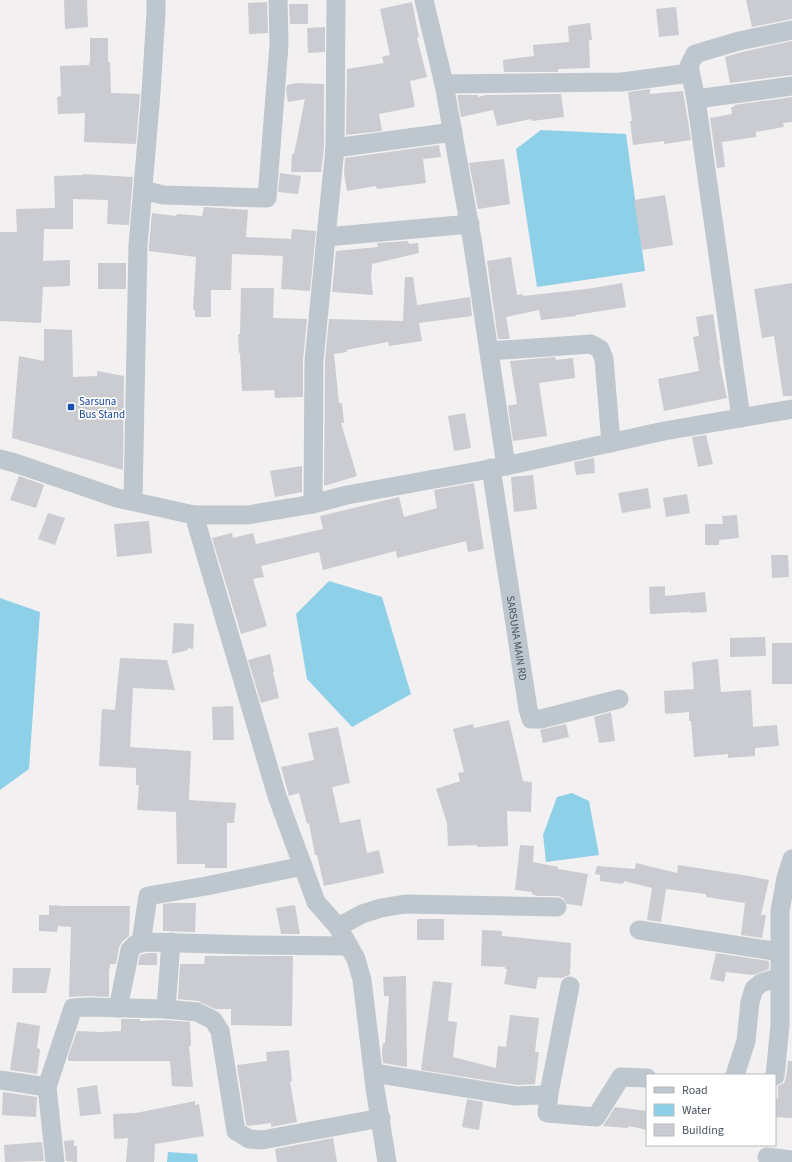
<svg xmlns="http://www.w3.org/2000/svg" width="792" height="1162" viewBox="0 0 792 1162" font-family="'Source Sans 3',sans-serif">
<rect width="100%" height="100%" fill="#f2f0f0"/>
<!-- water -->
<path fill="#8fd0e9" d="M 541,130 L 626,134 L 645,271 L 537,287 L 516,149 Z
M 329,581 L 382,597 L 411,694 L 352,727 L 307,679 L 296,614 Z
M 0,598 L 40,612 L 29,769 L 0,790 Z
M 572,793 L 589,801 L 599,855 L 546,862 L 543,835 L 557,797 Z
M 168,1152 L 197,1154 L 198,1162 L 167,1162 Z"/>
<!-- building -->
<path fill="#caccd2" d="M 64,0 L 87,0 L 88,27 L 65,29 Z
M 746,0 L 792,0 L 792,19 L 752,27 Z
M 267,2 L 268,33 L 249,34 L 248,3 Z
M 412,2 L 419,37 L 417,38 L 427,77 L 410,81 L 415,107 L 379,114 L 382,131 L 346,135 L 347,69 L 384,63 L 382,57 L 390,55 L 380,9 Z
M 289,4 L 308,4 L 308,24 L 290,24 Z
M 676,7 L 679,35 L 659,37 L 656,9 Z
M 590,23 L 592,40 L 589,40 L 590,68 L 558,69 L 558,72 L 504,72 L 503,60 L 534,56 L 533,45 L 569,42 L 568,26 Z
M 325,27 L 325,52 L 308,53 L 307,28 Z
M 90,38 L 108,38 L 108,62 L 110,62 L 111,93 L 140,94 L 136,144 L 84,142 L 85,113 L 58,114 L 57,97 L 61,96 L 60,66 L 89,65 L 89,63 L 90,63 Z
M 792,41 L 792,75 L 730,83 L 725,57 L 742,52 Z
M 297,83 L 324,84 L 324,147 L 321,172 L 291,172 L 292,154 L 294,154 L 305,99 L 288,102 L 286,90 L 287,85 Z
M 650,89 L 650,94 L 683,91 L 691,140 L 664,144 L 664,141 L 633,145 L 630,121 L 632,121 L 628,92 Z
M 561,94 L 564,117 L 532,121 L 531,119 L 497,126 L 493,110 L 461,117 L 457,95 L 478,95 L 478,97 L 487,95 Z
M 792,97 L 792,122 L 783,123 L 784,127 L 756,132 L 756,137 L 722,142 L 725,167 L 717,168 L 710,118 L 732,114 L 731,107 L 734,107 L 734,105 Z
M 439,145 L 441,157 L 423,159 L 426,183 L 377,189 L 376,186 L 347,191 L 344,173 L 345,158 Z
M 504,159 L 510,204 L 478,209 L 469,163 Z
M 280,173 L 301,176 L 298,194 L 278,192 Z
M 83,174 L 133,177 L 129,225 L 107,224 L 108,200 L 73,199 L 73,229 L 44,229 L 43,261 L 70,260 L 70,286 L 43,287 L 41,323 L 0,321 L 0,232 L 17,232 L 16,209 L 55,208 L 54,176 L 83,175 Z
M 665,195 L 673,245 L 642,250 L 634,200 Z
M 204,207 L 248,210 L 246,237 L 291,239 L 292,229 L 316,231 L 310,291 L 281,289 L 283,256 L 232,254 L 231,290 L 211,290 L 211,317 L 195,317 L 195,310 L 193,310 L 196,257 L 149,251 L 149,246 L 152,213 L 176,216 L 177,214 L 202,216 Z
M 408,241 L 409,244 L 418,243 L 419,253 L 372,264 L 371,278 L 373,295 L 332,292 L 336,251 L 378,247 L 377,243 Z
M 511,257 L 517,295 L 523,294 L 523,296 L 587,289 L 622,283 L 626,307 L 576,315 L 576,316 L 541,320 L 539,310 L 506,317 L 510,339 L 498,339 L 487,261 Z
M 98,263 L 126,263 L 126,289 L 98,289 Z
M 405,277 L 413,277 L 417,305 L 470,297 L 472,316 L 419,323 L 422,341 L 389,346 L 388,342 L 346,350 L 347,352 L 334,354 L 339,403 L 342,403 L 344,423 L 341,423 L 357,476 L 324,486 L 325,362 L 329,319 L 403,321 Z
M 792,283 L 792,396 L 783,396 L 774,336 L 762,338 L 754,289 Z
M 241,288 L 274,288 L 273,318 L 307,319 L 303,360 L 303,397 L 275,398 L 274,390 L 242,391 L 240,353 L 239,353 L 238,334 L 240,334 Z
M 713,314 L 720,359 L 719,360 L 727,398 L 664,411 L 658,379 L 699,371 L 693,337 L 699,336 L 696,317 Z
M 44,329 L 72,330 L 73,377 L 97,376 L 97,371 L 124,376 L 123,470 L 12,438 L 19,356 L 44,361 Z
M 555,357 L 556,360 L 573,358 L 575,378 L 539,383 L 547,436 L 513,441 L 508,406 L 517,404 L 510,361 Z
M 465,413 L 471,448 L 454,451 L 448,416 Z
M 706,435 L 713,464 L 698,467 L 692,437 Z
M 594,458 L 595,473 L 576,475 L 574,462 Z
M 302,466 L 302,492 L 275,497 L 270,471 Z
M 533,475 L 537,509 L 514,512 L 511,477 Z
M 19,476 L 44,485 L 36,508 L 10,500 Z
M 474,483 L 484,549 L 468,552 L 466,541 L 397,558 L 396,551 L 323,570 L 319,552 L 261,566 L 264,577 L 253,579 L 267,626 L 241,634 L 212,538 L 232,533 L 233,538 L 253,533 L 256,544 L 323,529 L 320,516 L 399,497 L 404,517 L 437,508 L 434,490 Z
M 648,488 L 651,508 L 622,513 L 618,493 Z
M 687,494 L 690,513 L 666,517 L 663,498 Z
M 48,513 L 65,518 L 55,545 L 38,539 Z
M 737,515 L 739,538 L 719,540 L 719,545 L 705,545 L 705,524 L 723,524 L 722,516 Z
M 149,521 L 152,553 L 117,557 L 114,524 Z
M 771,555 L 788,555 L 789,577 L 772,578 Z
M 665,586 L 665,596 L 705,592 L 707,612 L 690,613 L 690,612 L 650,614 L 649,587 Z
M 174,623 L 194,624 L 193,649 L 188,648 L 188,650 L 172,654 Z
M 765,637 L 766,656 L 730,657 L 730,638 Z
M 772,643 L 792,643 L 792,684 L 772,684 Z
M 270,654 L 274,672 L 273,672 L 279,698 L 261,703 L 248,660 Z
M 120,658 L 167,660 L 175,690 L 133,688 L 130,747 L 191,751 L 189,800 L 236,803 L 234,823 L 227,823 L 227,868 L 205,868 L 205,864 L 177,864 L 176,812 L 137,810 L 139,785 L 136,785 L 136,768 L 99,766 L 102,709 L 115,710 Z
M 718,659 L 721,692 L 751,690 L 753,727 L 777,725 L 779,746 L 755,748 L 755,756 L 728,758 L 728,754 L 694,757 L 691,721 L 689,721 L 689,712 L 665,714 L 664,691 L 694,689 L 692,662 Z
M 233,706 L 234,740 L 213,740 L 212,707 Z
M 611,712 L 615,741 L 599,743 L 594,717 Z
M 509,720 L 523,781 L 532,782 L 531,812 L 507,811 L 508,846 L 477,847 L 477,845 L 448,846 L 447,823 L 436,789 L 460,781 L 458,773 L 464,772 L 453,729 L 473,724 L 474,728 Z
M 566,724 L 569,737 L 543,743 L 540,730 Z
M 338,727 L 350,783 L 332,787 L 340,823 L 360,819 L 367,853 L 379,850 L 384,873 L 324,886 L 317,855 L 315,855 L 309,823 L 307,824 L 299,793 L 289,796 L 281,767 L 314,760 L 308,733 Z
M 520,845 L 534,846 L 533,862 L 558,867 L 558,869 L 588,874 L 582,906 L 567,904 L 563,898 L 558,896 L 538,896 L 532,894 L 532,892 L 515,890 Z
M 636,863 L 677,873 L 678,865 L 749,876 L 769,880 L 761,915 L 766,915 L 762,938 L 741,935 L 745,903 L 706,897 L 706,894 L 666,889 L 661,922 L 647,920 L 652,888 L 624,881 L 623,884 L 600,881 L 600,875 L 595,874 L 597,866 L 635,869 Z
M 172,903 L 196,903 L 195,932 L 163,931 L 163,904 Z
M 49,905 L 63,906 L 130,906 L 129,936 L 122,942 L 119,947 L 116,964 L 110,964 L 110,969 L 109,969 L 109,997 L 87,996 L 69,997 L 71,927 L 58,926 L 57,932 L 39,931 L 39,915 L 49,915 Z
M 295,905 L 300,934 L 281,934 L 276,908 Z
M 417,919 L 444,919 L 444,940 L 417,940 Z
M 482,930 L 502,931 L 502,936 L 571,943 L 570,975 L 566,976 L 562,978 L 538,977 L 536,989 L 504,984 L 507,969 L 505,969 L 505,967 L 481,966 Z
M 148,953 L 157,953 L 157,965 L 138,965 L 140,955 Z
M 716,953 L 769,961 L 769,969 L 753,975 L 726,972 L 724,982 L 710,979 Z
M 205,956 L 293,956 L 292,1026 L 231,1025 L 231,1009 L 215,1009 L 198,1001 L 178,999 L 180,964 L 204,964 Z
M 13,968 L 51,968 L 46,993 L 12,993 Z
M 406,976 L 407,1067 L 383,1063 L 382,1052 L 383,1043 L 385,1043 L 389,996 L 384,996 L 383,977 Z
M 433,981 L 452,983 L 448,1021 L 457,1022 L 453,1057 L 496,1068 L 498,1046 L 506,1047 L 510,1015 L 539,1018 L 535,1052 L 539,1052 L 535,1084 L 517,1085 L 421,1070 Z
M 121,1019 L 140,1019 L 140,1021 L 165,1020 L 190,1022 L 191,1046 L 189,1046 L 193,1087 L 172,1086 L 170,1061 L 68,1061 L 68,1057 L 77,1031 L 100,1032 L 121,1031 Z
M 17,1022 L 40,1026 L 37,1048 L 40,1049 L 37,1074 L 10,1070 Z
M 289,1050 L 292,1081 L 290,1082 L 297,1122 L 271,1127 L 271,1123 L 248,1126 L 246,1124 L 237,1065 L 267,1061 L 266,1052 Z
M 788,1061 L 792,1061 L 792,1118 L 775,1117 L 776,1099 L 778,1099 L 778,1086 L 784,1083 L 786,1077 Z
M 97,1085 L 101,1114 L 80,1116 L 77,1088 Z
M 3,1092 L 37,1097 L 36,1117 L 2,1115 Z
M 467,1099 L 483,1102 L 479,1130 L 462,1127 Z
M 195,1101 L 195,1105 L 199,1104 L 204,1136 L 155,1144 L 154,1162 L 126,1162 L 128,1138 L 114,1139 L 113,1114 L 136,1113 Z
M 615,1107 L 647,1111 L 647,1130 L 629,1126 L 628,1128 L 603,1126 Z
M 333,1138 L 337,1162 L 277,1162 L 275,1149 Z
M 74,1140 L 74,1146 L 77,1146 L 77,1162 L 66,1161 L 64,1141 Z
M 42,1142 L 44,1161 L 5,1162 L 4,1145 Z"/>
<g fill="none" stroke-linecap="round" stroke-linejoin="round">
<!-- minor -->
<g stroke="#bec6ce" stroke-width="19">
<path d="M 424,0 L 444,84 L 622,82 L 690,73"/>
<path d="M 792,30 L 739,41 L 695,54 L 689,66 L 696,99 L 792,86"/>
<path d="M 444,84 L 473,245 L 506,466"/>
<path d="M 696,99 L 741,418"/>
<path d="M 453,132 L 335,148 L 326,237 L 470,224"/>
<path d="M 335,148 L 336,0"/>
<path d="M 143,190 L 163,195 L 267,198 L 279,45 L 278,0"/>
<path d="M 489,351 L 591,344 L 600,349 L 604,359 L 611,443"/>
<path d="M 0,459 L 15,463 L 117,498 L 194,515 L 248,515 L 313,504 L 347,495 L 506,466 L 664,431 L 792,409"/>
<path id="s1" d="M 491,468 L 528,709 L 531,719 L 541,719 L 619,699"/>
<path d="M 133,501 L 138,245 L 151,93 L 156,12 L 156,0"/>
<path d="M 313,504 L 314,361 L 326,237"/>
<path d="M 194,515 L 277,796 L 316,902 L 338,927 L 356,959 L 362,980 L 375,1088 L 387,1162"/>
<path d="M 338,927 L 362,914 L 381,908 L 405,904 L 557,907"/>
<path d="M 639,930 L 780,952"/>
<path d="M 141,943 L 148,896 L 206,886 L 303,866"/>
<path d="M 118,1008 L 130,950 L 136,944 L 147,942 L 250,945 L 349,946"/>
<path d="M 166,1009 L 171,942"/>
<path d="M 374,1073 L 516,1096 L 540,1095 L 549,1093 L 570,986"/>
<path d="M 735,1075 L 746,1041 L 750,1002 L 754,989 L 761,983 L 780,977"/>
<path d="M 775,1076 L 780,1025 L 780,911 L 786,878 L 792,859"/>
<path d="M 0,1080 L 47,1087 L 73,1008 L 87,1007 L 166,1009 L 197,1012 L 213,1020 L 220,1031 L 236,1131 L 249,1139 L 262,1140 L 381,1118"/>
<path d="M 47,1087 L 55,1162"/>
<path d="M 549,1093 L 547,1113 L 596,1117 L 621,1077 L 647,1078"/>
<path d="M 767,1157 L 792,1160"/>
</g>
</g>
<!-- markers -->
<rect fill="#1a4fb4" stroke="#fff" stroke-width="1.5" x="67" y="403" width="8" height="8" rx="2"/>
<g text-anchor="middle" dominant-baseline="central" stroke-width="3.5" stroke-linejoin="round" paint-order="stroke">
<!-- transit labels -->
<g font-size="11" fill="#164399" stroke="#fff" text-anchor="start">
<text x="79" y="401">Sarsuna<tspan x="79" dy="13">Bus Stand</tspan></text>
</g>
<!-- street labels -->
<g font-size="11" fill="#48525d" stroke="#fff">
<text stroke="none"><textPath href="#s1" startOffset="172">SARSUNA MAIN RD</textPath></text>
</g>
</g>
<!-- legend -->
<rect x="646" y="1074" width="130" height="72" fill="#ffffff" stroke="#b6babe"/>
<rect x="654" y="1087" width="20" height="6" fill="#bec6ce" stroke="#b6babe"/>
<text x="682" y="1094" font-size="12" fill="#48525d">Road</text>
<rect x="654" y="1104" width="20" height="12" fill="#8fd0e9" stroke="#b6babe"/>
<text x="682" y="1114" font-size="12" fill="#48525d">Water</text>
<rect x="654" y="1124" width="20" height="12" fill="#caccd2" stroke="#b6babe"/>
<text x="682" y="1134" font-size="12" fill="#48525d">Building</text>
</svg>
